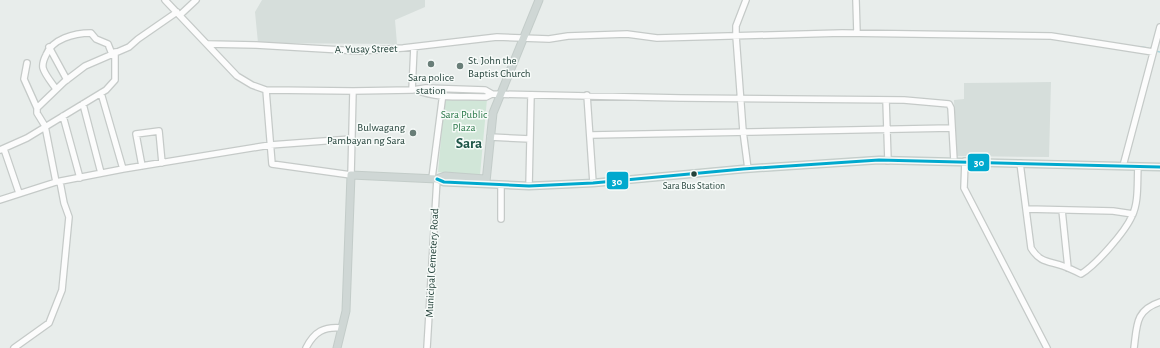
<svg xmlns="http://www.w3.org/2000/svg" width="1160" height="348" viewBox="0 0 1160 348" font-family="'Alegreya Sans',sans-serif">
<rect width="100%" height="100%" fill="#e8edeb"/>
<!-- built -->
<path fill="#d6dedb" d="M 262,0 L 425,0 L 425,7 L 395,20 L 397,44 L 258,43 L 255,12 Z
M 1051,82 L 1049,157 L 956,156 L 954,100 L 964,99 L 964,83 Z"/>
<!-- green -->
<path fill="#d1e6d8" d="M 445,97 L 487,99 L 480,175 L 438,172 Z"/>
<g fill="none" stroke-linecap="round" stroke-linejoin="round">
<!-- stream -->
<path stroke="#a9d4db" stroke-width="1.5" d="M 1141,47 L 1148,48
M 1156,51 L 1160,52"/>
<!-- minor casing -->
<g stroke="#c5cac8" stroke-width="8">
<path id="minor" d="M 165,0 L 237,76 L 252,85 L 266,90 L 353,91 L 412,90 L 426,88 L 485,90 L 492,94
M 746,0 L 736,26 L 736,36 L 743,131 L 748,169
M 856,0 L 857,33
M 180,15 L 196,0
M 208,44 L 256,45 L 359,51 L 403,48 L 497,37 L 549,39 L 568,36 L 627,34 L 657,38 L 842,33 L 1051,36 L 1153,52
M 49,47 L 67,80
M 27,63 L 24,79 L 37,108
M 56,89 C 52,83 45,75 43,68 C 42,63 44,59 46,55 C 52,39 74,33 91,33 L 96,39 L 108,44 L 112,54
M 266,90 L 272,164 L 351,175 L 353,91
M 412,90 L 414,47
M 417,90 C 437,99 464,96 486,97 L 492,94 L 681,98 L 904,100 L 949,104 L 951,108 L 954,161
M 101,93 L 123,169
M 587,95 L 593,183
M 886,100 L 888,161
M 83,104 L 101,173
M 63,116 L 80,178
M 591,135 L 952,128
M 490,137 L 530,139
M 4,149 L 19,193
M 0,150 L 27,138 L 106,90 L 115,80 L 115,52
M 965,161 L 964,188 L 1047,348
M 1020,163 L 1031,248 C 1040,263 1049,261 1063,266 C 1069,268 1075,271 1081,274 C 1096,265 1125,232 1132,216 C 1139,202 1137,182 1138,167
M 142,166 L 136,134 L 159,131 L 162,163
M 1123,166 L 1160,27
M 432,178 L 443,93
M 56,182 L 45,126 L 37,113 L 37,108 L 64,82 L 85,66 L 129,47 L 138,39 L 177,12
M 529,186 L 531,95
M 0,200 L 56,182 L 123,169 L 270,145 L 351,139
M 1026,209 L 1113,211 L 1133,214
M 1062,210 L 1068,268
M 501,219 L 501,185
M 14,348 L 49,323 L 62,290 L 69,217 L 64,203 L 60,182
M 306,348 C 314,332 324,326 342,328
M 427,348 L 437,179
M 1134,348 C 1137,326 1135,310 1160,302"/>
</g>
<!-- major casing -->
<g stroke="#c3ccc9" stroke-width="9">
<path id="major" d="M 437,179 L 444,182 L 529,186 L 593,183 L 743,169 L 879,160 L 1160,167
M 486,182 L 493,113 L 539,0
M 337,348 L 346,311 L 351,175 L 437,179 L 445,176 L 485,179"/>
</g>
<!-- minor -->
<use href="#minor" stroke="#fcfcfc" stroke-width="5.5"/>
<!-- major -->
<use href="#major" stroke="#cfd7d5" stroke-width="7"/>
<!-- bus-1 casing -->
<g stroke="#f7fbf9" stroke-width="6">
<path id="bus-1" d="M 437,179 L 444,182 L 529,186 L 593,183 L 743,169 L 879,160 L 1160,167"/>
</g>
<!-- bus-1 -->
<use href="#bus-1" stroke="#00a9ce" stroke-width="3"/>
</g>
<!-- markers -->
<g fill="#697e78" stroke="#f7fbf9" stroke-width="1.5">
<circle cx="431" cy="64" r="4"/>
<circle cx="460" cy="66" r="4"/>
<circle cx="413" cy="133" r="4"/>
</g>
<circle fill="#24423a" stroke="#f7fbf9" stroke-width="1.5" cx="694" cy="174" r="3.5"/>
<g text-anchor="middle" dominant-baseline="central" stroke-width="3" stroke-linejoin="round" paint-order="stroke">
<!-- bus labels -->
<g font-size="10" fill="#24423a" stroke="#f7fbf9">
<text x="694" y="186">Sara Bus Station</text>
</g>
<!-- street labels -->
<g font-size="11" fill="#24423a" stroke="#f7fbf9">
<text transform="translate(366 49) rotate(-1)">A. Yusay Street</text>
<text transform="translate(432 263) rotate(-87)">Municipal Cemetery Road</text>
</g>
<!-- poi labels -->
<g font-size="11" fill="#24423a" stroke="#f7fbf9" text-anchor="start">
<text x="468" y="60">St. John the<tspan x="468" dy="13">Baptist Church</tspan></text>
<text x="431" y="77" text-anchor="middle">Sara police<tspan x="431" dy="13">station</tspan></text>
<text x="405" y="127" text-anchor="end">Bulwagang<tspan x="405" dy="13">Pambayan ng Sara</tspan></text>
</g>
<!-- park labels -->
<g font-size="11" fill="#2d7a4b" stroke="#f7fbf9">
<text x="464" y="114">Sara Public<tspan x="464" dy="13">Plaza</tspan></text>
</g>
<!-- district labels -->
<g font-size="15" font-weight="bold" fill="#1f5548" stroke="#f7fbf9">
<text x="469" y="143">Sara</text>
</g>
</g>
<g stroke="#f7fbf9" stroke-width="1.5">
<rect x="967" y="153" width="23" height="19" rx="4" fill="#00a9ce"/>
<rect x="606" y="171" width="23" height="19" rx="4" fill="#00a9ce"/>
</g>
<g font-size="11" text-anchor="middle" font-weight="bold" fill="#fff">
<text x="979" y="166">30</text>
<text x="617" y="185">30</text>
</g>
</svg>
